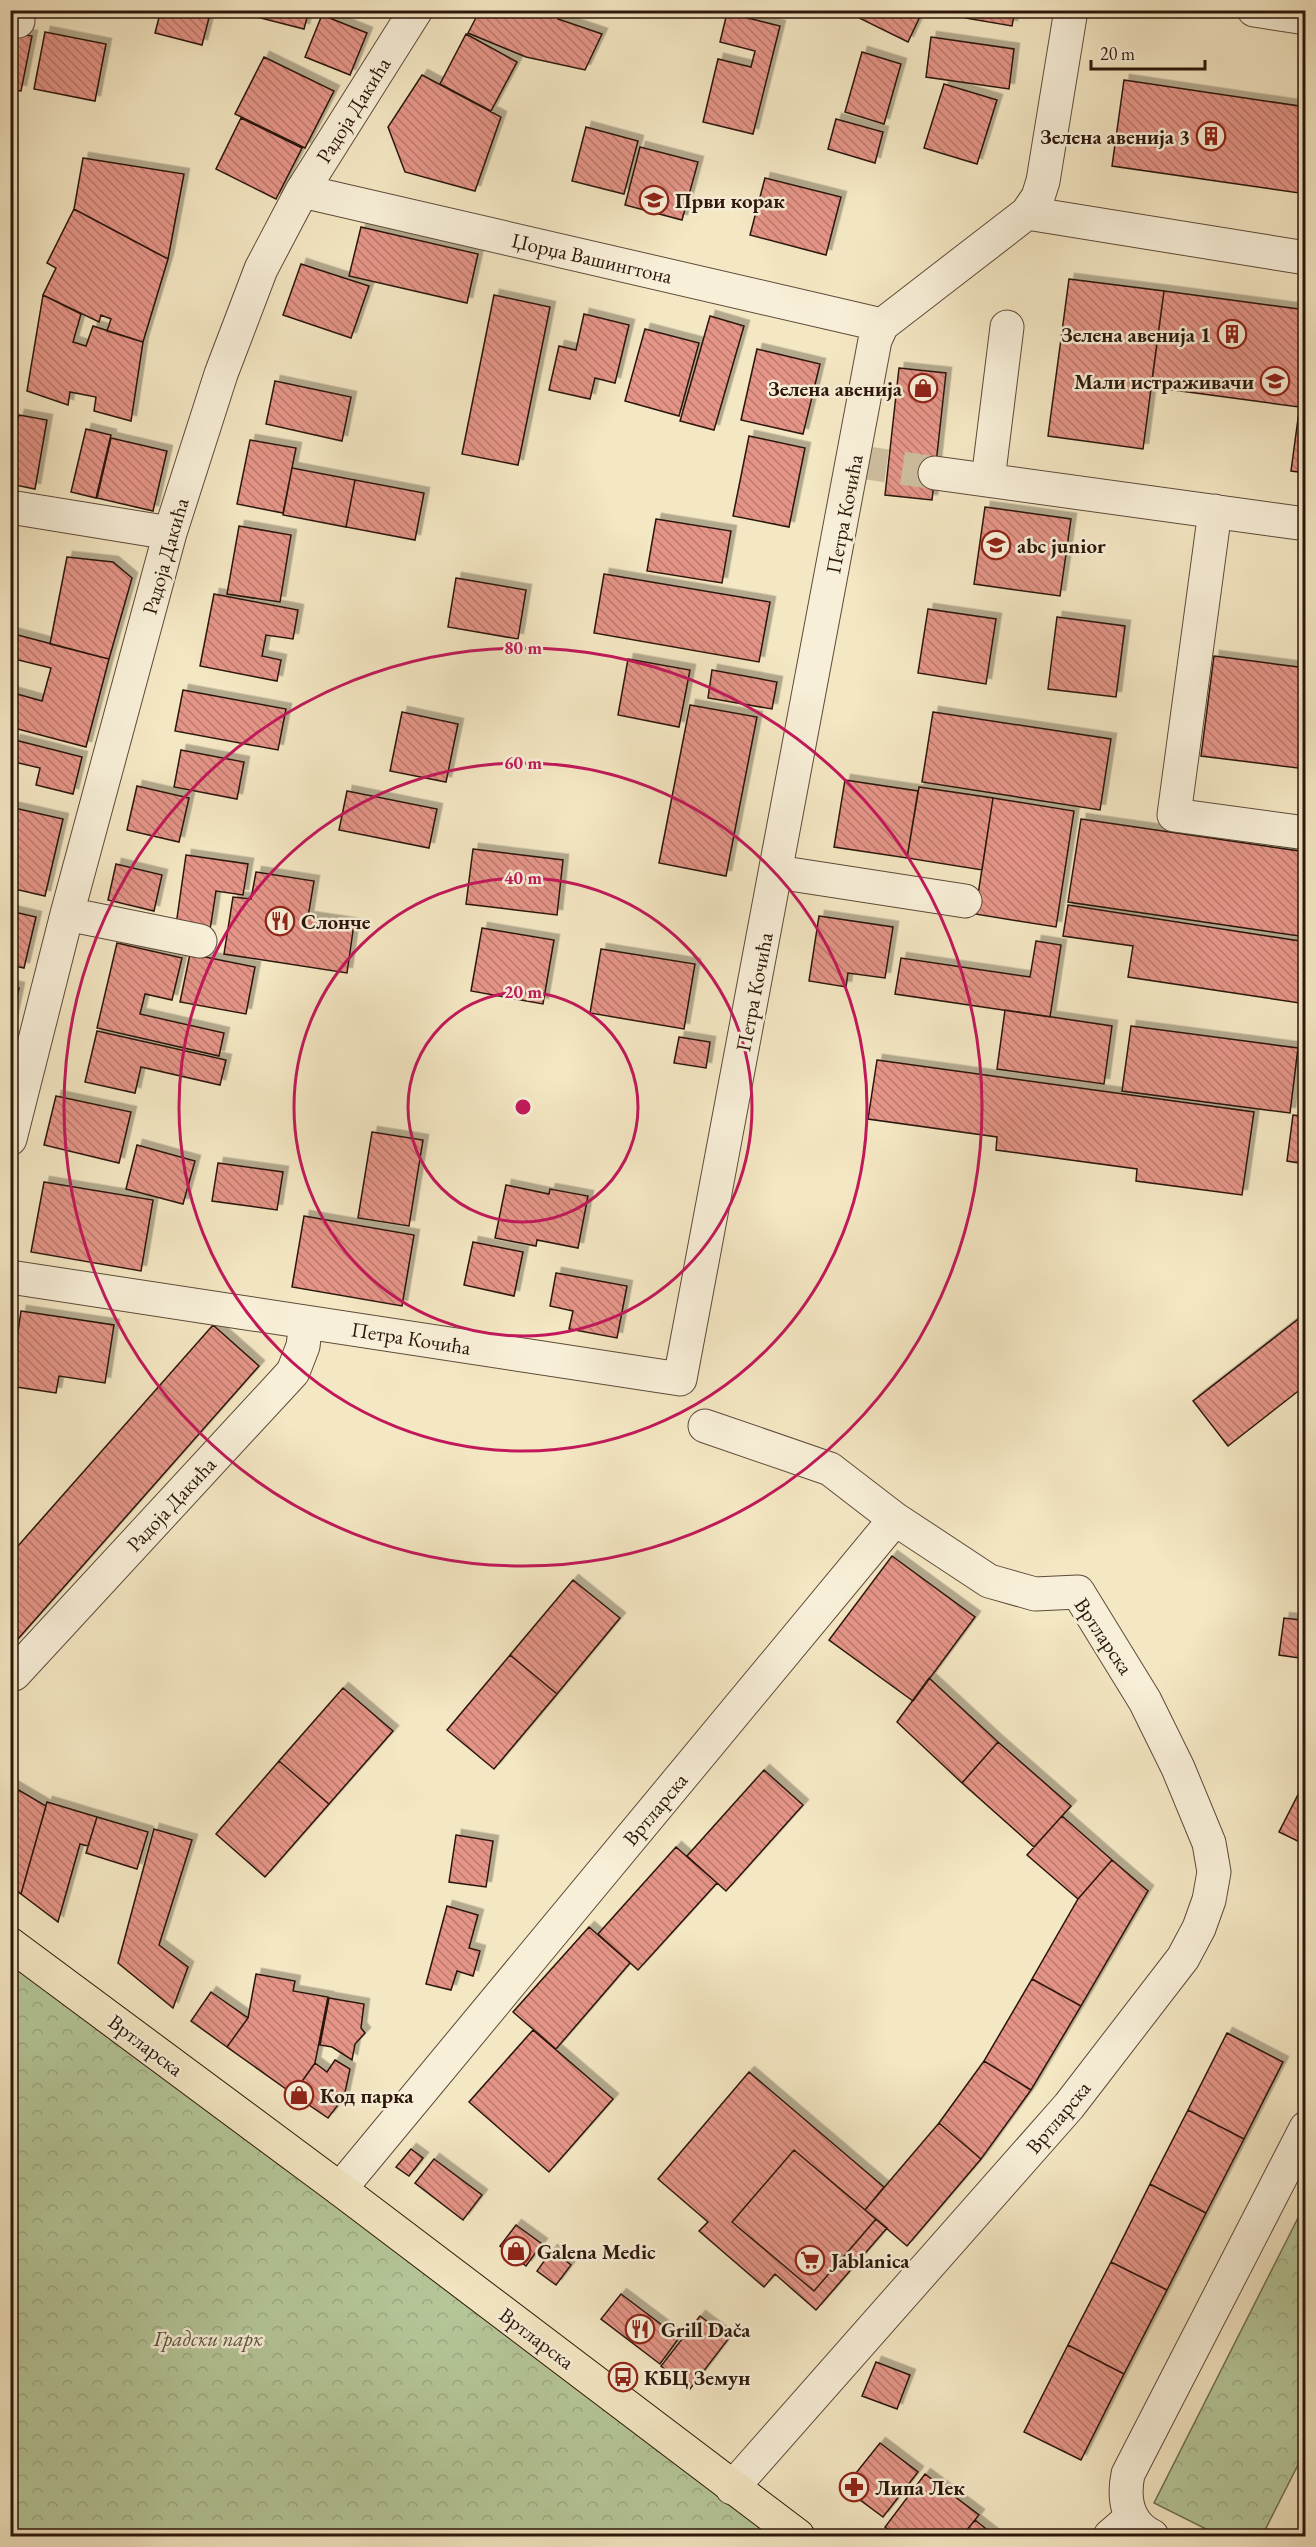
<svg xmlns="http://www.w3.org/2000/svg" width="1316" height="2547" viewBox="0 0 1316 2547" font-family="'EB Garamond',serif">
<defs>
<pattern id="park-crowns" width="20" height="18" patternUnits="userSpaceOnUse" patternTransform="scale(1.5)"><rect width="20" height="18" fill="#b5c799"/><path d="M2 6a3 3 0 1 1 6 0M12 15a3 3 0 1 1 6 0" fill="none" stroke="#9caa82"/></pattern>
<pattern id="building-back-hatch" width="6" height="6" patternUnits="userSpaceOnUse" patternTransform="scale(1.5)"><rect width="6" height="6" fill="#e59588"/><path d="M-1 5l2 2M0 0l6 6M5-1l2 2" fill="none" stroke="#ba796d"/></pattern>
<filter id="shadow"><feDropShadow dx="5.5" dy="-5.5" stdDeviation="0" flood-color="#0004"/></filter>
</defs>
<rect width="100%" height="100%" fill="#f4e7c3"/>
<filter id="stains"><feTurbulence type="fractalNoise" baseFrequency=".00333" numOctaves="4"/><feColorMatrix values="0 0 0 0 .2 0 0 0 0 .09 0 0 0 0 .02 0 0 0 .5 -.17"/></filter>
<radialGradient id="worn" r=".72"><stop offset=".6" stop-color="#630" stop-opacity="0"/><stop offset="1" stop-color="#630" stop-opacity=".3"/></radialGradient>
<!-- park -->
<path fill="url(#park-crowns)" stroke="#706e52" stroke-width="1.5" d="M 10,1957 L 798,2536 L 11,2536 Z
M 1305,2204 L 1305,2451 L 1262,2536 L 1220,2536 L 1154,2503 Z"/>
<!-- building -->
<path fill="url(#building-back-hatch)" stroke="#2c160b" stroke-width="1.5" filter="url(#shadow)" d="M 161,10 L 211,10 L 202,45 L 155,33 Z
M 229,10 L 309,10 L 304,29 Z
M 480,10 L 560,10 L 558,19 L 602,34 L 585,70 L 526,57 L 468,33 Z
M 855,10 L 923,10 L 908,42 L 853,15 Z
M 966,10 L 1015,10 L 1012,26 L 965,18 Z
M 727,13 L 780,26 L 753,134 L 703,122 L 718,59 L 751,67 L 755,51 L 720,42 Z
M 322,15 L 367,33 L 350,75 L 305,57 Z
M 10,32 L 32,36 L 21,91 L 10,89 Z
M 45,32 L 106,44 L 95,101 L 34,89 Z
M 466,34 L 517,62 L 491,111 L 440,84 Z
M 931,37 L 1014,49 L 1009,89 L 926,77 Z
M 862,52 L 901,64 L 884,124 L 845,112 Z
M 264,57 L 334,91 L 305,148 L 235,114 Z
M 422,75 L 501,117 L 475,191 L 405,172 L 388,127 Z
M 1124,80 L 1306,107 L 1306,194 L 1112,166 Z
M 944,84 L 997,100 L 977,164 L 924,148 Z
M 241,118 L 302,148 L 276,199 L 216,169 Z
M 836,119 L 883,132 L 875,163 L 828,149 Z
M 586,127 L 638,141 L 624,194 L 572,181 Z
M 640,147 L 698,162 L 682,220 L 625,205 Z
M 83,158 L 184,174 L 168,259 L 74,209 Z
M 765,178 L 841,197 L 826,255 L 750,235 Z
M 74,209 L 168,259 L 143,342 L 107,331 L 111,319 L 101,315 L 99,322 L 43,295 L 56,268 L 47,263 Z
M 361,227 L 478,254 L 467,303 L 349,276 Z
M 301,264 L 369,286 L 351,338 L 283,315 Z
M 1069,279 L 1164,291 L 1143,449 L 1048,436 Z
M 1164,291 L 1306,310 L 1306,359 L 1299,407 L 1151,387 Z
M 43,295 L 81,314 L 73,342 L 86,346 L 93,326 L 143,342 L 131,421 L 94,411 L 96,397 L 70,392 L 68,405 L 27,391 Z
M 494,295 L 550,307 L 518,465 L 462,454 Z
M 584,314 L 629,325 L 615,383 L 595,378 L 590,399 L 549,390 L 559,346 L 576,350 Z
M 710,316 L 744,326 L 714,430 L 680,421 Z
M 645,329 L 699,343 L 679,416 L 625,401 Z
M 757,349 L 820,364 L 803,434 L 741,420 Z
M 1306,359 L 1306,473 L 1291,471 Z
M 899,368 L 946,373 L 932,500 L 885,495 Z
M 275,381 L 351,397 L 342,441 L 266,424 Z
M 19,415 L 47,420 L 35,489 L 10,484 L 10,429 L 15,430 Z
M 86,429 L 111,435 L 96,498 L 71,492 Z
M 749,436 L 805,448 L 789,527 L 733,516 Z
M 111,438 L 167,451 L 153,511 L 97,498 Z
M 250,440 L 296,448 L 283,513 L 237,504 Z
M 292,468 L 355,480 L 346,527 L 283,515 Z
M 355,480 L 424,493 L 415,540 L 346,527 Z
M 985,507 L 1071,519 L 1060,596 L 974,584 Z
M 656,519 L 731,531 L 722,583 L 647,571 Z
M 239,526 L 291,535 L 280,602 L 227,594 Z
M 67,557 L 113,562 L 132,578 L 109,659 L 50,644 Z
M 604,574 L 770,602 L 759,662 L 594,633 Z
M 456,578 L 526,590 L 518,639 L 448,627 Z
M 214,594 L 298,610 L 293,639 L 266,635 L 262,656 L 281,660 L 277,681 L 200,666 Z
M 928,609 L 996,619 L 986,684 L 918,673 Z
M 1057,617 L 1125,626 L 1116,697 L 1048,689 Z
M 10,633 L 109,659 L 86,747 L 10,727 L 10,692 L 42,701 L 51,668 L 10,658 Z
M 1214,656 L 1306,668 L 1306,769 L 1201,756 Z
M 628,659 L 690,670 L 679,727 L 618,715 Z
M 712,670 L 777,682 L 772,709 L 708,698 Z
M 183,690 L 286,709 L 278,750 L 175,731 Z
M 690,705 L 757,717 L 726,876 L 659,863 Z
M 402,712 L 458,724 L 446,782 L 390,771 Z
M 933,712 L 1111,739 L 1100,810 L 922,782 Z
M 15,740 L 82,757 L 73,794 L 36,785 L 40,768 L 10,761 Z
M 181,750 L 244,762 L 237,799 L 174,787 Z
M 845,780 L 918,791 L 907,858 L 834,847 Z
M 137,786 L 189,798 L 179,842 L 127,830 Z
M 919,787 L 993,798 L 982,870 L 907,858 Z
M 347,791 L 437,809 L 429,848 L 339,830 Z
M 993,798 L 1074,811 L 1056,927 L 975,914 Z
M 10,807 L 63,819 L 45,896 L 10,888 Z
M 1081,819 L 1306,852 L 1306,937 L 1068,902 Z
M 473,849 L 563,860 L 557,915 L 466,904 Z
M 186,855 L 248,864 L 243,895 L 216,891 L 210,930 L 176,925 Z
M 116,864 L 162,875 L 154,911 L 108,900 Z
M 256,872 L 314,881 L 308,917 L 354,924 L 347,973 L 224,954 L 233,897 L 251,899 Z
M 1068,905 L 1306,942 L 1306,1004 L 1128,977 L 1133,946 L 1063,936 Z
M 10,911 L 36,917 L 24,968 L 10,965 Z
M 819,916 L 893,927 L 885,978 L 848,973 L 846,987 L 809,981 Z
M 482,928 L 554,940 L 543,1004 L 471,991 Z
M 1036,941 L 1061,945 L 1050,1017 L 895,994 L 901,958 L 1030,977 Z
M 117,943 L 182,958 L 172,1000 L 145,994 L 140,1014 L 224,1033 L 219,1056 L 97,1028 Z
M 601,949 L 695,964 L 684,1029 L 590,1013 Z
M 190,954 L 255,967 L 246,1014 L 180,1002 Z
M 10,986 L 19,988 L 10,1032 Z
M 1005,1010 L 1112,1026 L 1104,1084 L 997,1069 Z
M 1131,1026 L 1298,1048 L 1290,1113 L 1122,1091 Z
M 97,1031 L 226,1060 L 220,1085 L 141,1067 L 135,1093 L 85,1082 Z
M 679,1037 L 710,1042 L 706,1068 L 674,1063 Z
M 877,1060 L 1254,1112 L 1242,1195 L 1136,1181 L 1137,1169 L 996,1150 L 997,1137 L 868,1119 Z
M 56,1096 L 131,1112 L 119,1163 L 44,1145 Z
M 1293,1115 L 1306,1117 L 1306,1164 L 1287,1161 Z
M 372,1132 L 423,1140 L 409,1226 L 358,1218 Z
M 137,1145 L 195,1161 L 183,1204 L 126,1189 Z
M 218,1163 L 283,1172 L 277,1210 L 212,1201 Z
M 44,1182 L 153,1200 L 141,1271 L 31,1252 Z
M 506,1185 L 549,1194 L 550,1189 L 588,1196 L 578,1248 L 537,1240 L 536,1246 L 495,1238 Z
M 304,1216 L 414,1235 L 402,1306 L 292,1287 Z
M 473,1242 L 523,1252 L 514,1296 L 464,1285 Z
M 556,1273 L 627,1286 L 617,1338 L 569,1329 L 573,1311 L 550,1306 Z
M 21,1311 L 114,1325 L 105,1383 L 59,1376 L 56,1393 L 10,1386 Z
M 1306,1313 L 1306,1385 L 1228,1446 L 1193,1401 Z
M 213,1325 L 259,1366 L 10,1648 L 10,1555 Z
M 892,1556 L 975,1617 L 913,1701 L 829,1640 Z
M 573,1580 L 620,1618 L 557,1694 L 510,1655 Z
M 1306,1611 L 1306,1659 L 1279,1655 L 1284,1618 L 1301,1620 Z
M 510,1655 L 557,1694 L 494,1769 L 447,1730 Z
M 929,1678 L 998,1742 L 962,1783 L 897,1722 Z
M 343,1688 L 393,1731 L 329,1804 L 279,1761 Z
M 998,1742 L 1071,1806 L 1034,1847 L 962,1783 Z
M 279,1761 L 329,1804 L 265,1877 L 216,1834 Z
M 764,1770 L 803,1805 L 726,1891 L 687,1856 Z
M 1306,1779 L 1306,1845 L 1279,1832 Z
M 10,1785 L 46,1806 L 21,1894 L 10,1886 Z
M 47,1802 L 97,1817 L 88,1846 L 80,1844 L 58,1922 L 21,1894 Z
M 1062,1816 L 1112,1860 L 1078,1899 L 1027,1855 Z
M 97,1817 L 148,1832 L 137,1869 L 86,1853 Z
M 154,1829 L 192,1840 L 159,1945 L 188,1967 L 173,2008 L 118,1963 Z
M 456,1835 L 493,1841 L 486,1887 L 449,1882 Z
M 676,1847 L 717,1883 L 638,1970 L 598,1934 Z
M 1112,1860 L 1148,1891 L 1081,2006 L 1032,1979 L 1078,1899 Z
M 447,1906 L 478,1915 L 469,1948 L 480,1951 L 473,1976 L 457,1971 L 451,1990 L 426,1984 Z
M 589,1927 L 630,1963 L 556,2049 L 513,2012 Z
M 256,1974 L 295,1981 L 293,1991 L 328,1997 L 315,2063 L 293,2094 L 227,2047 L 248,2018 Z
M 1032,1979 L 1081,2006 L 1031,2090 L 984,2061 Z
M 211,1992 L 248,2018 L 227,2047 L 191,2021 Z
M 329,1998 L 364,2004 L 361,2028 L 365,2033 L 355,2044 L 352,2060 L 332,2047 L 320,2045 Z
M 533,2030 L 613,2099 L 549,2172 L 469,2102 Z
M 1227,2033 L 1283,2062 L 1244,2139 L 1188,2110 Z
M 335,2060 L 350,2069 L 344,2097 L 328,2118 L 293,2094 L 315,2063 L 327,2072 Z
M 984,2061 L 1031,2090 L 981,2159 L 939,2123 Z
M 749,2072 L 884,2187 L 865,2210 L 794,2150 L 732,2222 L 814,2291 L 876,2219 L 887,2228 L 816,2310 L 775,2274 L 764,2287 L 699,2231 L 708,2222 L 658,2179 Z
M 1188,2110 L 1244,2139 L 1206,2213 L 1150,2184 Z
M 939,2123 L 981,2159 L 907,2246 L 865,2210 Z
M 411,2149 L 423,2158 L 409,2176 L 396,2167 Z
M 794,2150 L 876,2219 L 814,2291 L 732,2222 Z
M 434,2159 L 482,2195 L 463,2220 L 415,2183 Z
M 1150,2184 L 1206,2213 L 1167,2290 L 1111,2262 Z
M 516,2225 L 542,2244 L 526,2266 L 500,2246 Z
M 552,2250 L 571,2265 L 556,2285 L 537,2271 Z
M 1111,2262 L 1167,2290 L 1124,2374 L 1068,2345 Z
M 621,2294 L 679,2338 L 660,2364 L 601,2319 Z
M 700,2316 L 729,2338 L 690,2389 L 661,2366 Z
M 1068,2345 L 1124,2374 L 1081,2460 L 1024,2432 Z
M 876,2362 L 910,2375 L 897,2409 L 862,2396 Z
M 880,2443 L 918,2472 L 883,2517 L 844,2488 Z
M 925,2474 L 979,2515 L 962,2536 L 897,2536 L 885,2527 Z
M 975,2520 L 995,2536 L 962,2536 Z"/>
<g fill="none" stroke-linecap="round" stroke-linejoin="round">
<!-- minor-tunnel -->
<path stroke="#ccbd9e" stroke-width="33" stroke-dasharray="33 16" stroke-linecap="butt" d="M 854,461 L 935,473"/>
<!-- minor casing -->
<g stroke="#5e4a39" stroke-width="35">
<path id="minor" d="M 1254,10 L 1306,18
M 10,20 L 18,21
M 302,191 L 882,325
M 1027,213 L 1306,258
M 935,473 L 1306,524
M 988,480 L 1007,327
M 10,507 L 170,533
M 1215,511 L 1174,815 L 1306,833
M 777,872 L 965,901
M 67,914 L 200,941
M 10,1139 L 67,914 L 170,533 L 221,374 L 261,269 L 302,191 L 416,10
M 10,1277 L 680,1379 L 875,340 L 882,325 L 1027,213 L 1038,197 L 1043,181 L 1071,10
M 705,1426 L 830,1469 L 895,1519 L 989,1581 L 1035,1594 L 1078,1592 L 1145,1701 L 1178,1768 L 1209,1843 L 1214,1872 L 1209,1900 L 1199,1928 L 1183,1958 L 1069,2106 L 732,2488
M 14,1674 L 293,1372 L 303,1346 L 306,1322
M 340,2189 L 895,1519
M 1110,2536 L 1132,2517
M 1152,2536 C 1127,2524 1123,2499 1128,2474 L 1306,2128"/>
</g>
<!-- major casing -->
<g stroke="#2c160b" stroke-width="35">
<path id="major" d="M 10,1944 L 340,2189 L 798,2536"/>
</g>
<!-- minor -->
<use href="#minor" stroke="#f8efd8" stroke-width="33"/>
<!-- major -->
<use href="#major" stroke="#f4e7c3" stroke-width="33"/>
</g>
<!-- distance rings -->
<g fill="none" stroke="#c2185b" stroke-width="3">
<circle cx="523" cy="1107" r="115"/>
<circle cx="523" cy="1107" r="229"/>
<circle cx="523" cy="1107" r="344"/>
<circle cx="523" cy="1107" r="459"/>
</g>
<!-- icons -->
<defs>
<g id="building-ring" transform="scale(1.5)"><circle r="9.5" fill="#f8efd8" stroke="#8f2418" stroke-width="1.5"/><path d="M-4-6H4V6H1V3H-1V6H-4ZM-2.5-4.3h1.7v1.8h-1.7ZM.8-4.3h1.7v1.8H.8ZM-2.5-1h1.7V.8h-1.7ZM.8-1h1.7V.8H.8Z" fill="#8f2418"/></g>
<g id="school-ring" transform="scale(1.5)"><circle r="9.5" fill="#f8efd8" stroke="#8f2418" stroke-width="1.5"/><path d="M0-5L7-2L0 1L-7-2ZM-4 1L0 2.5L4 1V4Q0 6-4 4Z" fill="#8f2418"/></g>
<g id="shop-ring" transform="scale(1.5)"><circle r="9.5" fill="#f8efd8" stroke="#8f2418" stroke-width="1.5"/><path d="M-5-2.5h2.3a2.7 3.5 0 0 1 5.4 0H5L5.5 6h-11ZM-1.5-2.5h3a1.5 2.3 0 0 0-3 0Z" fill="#8f2418"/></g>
<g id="restaurant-ring" transform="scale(1.5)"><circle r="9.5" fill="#f8efd8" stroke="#8f2418" stroke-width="1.5"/><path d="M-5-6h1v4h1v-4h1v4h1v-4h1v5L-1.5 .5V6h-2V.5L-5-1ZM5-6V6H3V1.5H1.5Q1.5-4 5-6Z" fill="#8f2418"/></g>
<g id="supermarket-ring" transform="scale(1.5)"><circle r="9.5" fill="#f8efd8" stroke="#8f2418" stroke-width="1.5"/><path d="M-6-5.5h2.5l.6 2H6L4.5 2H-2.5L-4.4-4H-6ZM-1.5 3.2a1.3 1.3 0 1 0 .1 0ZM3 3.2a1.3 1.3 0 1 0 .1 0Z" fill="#8f2418"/></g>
<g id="bus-ring" transform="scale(1.5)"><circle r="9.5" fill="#f8efd8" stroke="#8f2418" stroke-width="1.5"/><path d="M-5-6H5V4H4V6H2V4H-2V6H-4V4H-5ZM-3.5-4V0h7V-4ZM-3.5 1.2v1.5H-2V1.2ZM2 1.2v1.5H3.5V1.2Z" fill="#8f2418"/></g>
<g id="pharmacy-ring" transform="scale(1.5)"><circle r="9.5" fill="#f8efd8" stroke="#8f2418" stroke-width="1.5"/><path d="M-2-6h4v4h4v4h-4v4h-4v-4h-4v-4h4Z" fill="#8f2418"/></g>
</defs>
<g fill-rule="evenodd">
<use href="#building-ring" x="1211" y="136"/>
<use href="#school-ring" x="654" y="200"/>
<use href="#building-ring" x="1232" y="334"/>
<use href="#school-ring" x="1275" y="381"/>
<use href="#shop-ring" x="923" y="388"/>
<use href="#school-ring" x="996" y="545"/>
<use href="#restaurant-ring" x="280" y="921"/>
<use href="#shop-ring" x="299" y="2095"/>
<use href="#shop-ring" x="516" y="2251"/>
<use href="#supermarket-ring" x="810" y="2260"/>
<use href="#restaurant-ring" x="640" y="2329"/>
<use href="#bus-ring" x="623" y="2377"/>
<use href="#pharmacy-ring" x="854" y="2487"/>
</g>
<g text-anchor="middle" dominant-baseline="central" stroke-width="5" stroke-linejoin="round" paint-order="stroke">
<!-- street labels -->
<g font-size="21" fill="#2c160b" stroke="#f8efd8">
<text transform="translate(353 110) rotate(-58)">Радоја Дакића</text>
<text transform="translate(592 258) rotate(13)">Џорџа Вашингтона</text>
<text transform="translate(844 514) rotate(-79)">Петра Кочића</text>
<text transform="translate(165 556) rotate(-74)">Радоја Дакића</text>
<text transform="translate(754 992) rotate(-79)">Петра Кочића</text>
<text transform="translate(411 1338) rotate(9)">Петра Кочића</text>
<text transform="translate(171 1504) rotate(-47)">Радоја Дакића</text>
<text transform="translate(1104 1636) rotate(56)">Вртларска</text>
<text transform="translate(655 1809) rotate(-50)">Вртларска</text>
<text transform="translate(146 2045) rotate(37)">Вртларска</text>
<text transform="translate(1058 2117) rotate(-50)">Вртларска</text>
<text transform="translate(537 2338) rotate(37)">Вртларска</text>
</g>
<!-- poi labels -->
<g font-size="21" font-weight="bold" fill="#2c160b" stroke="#f8efd8" text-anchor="start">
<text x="1190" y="136" text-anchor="end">Зелена авенија 3</text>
<text x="675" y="200">Први корак</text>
<text x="1211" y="334" text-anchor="end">Зелена авенија 1</text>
<text x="1254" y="381" text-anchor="end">Мали истраживачи</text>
<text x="902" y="388" text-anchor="end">Зелена авенија</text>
<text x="1017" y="545">abc junior</text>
<text x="301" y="921">Слонче</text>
<text x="320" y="2095">Код парка</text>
<text x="537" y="2251">Galena Medic</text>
<text x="831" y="2260">Jablanica</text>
<text x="661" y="2329">Grill Dača</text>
<text x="644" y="2377">КБЦ Земун</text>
<text x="875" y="2487">Липа Лек</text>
</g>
<!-- park labels -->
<g font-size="21" font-style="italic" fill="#5c543d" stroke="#f8efd8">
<text x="208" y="2338">Градски парк</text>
</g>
</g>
<circle cx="523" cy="1107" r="9" fill="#c2185b" stroke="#f8efd8" stroke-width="3"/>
<g font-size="18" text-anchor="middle" font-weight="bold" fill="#c2185b" stroke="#f8efd8" stroke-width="5" stroke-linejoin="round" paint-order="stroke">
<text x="523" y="654">80 m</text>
<text x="523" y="769">60 m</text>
<text x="523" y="884">40 m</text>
<text x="523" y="998">20 m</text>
</g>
<!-- margin -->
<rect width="1316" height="2547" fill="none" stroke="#f4e7c3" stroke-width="36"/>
<rect x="12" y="12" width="1292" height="2523" fill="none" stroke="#2c160b" stroke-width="3"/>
<rect x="18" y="18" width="1280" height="2511" fill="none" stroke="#2c160b" stroke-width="1.5"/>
<!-- scale -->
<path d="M1091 60v9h114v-9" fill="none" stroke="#2c160b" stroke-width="3"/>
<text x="1100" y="60" font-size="18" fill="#2c160b" stroke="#f8efd8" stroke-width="4.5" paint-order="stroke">20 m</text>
<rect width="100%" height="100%" filter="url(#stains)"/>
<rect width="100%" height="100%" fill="url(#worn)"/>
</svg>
